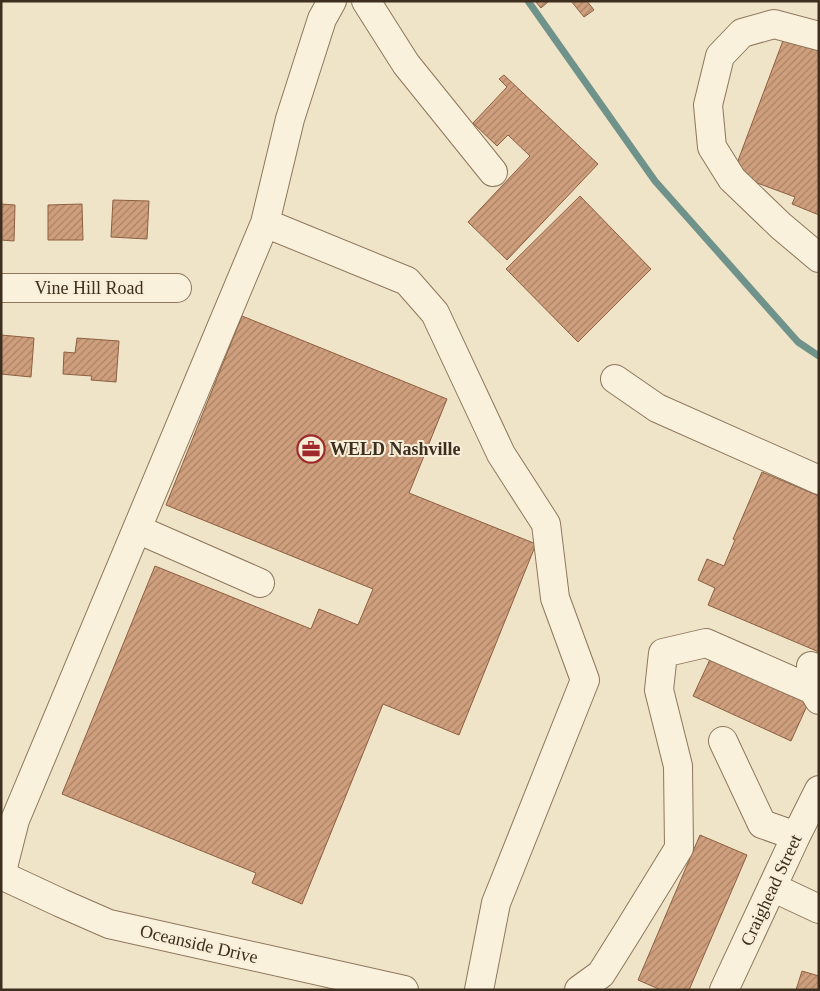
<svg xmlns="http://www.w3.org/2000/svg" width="820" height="991" viewBox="0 0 820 991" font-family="'Times New Roman',serif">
<defs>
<pattern id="building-hatch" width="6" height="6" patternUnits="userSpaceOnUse" patternTransform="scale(1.25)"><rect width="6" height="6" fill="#cf9f7d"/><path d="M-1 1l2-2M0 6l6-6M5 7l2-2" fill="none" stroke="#a98266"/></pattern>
</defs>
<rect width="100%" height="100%" fill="#f0e4c8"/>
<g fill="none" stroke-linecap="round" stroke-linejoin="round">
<!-- stream -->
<path stroke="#6f938a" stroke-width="7" d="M 528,1 L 655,181 L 798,342 L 819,356"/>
</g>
<!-- building -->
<path fill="url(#building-hatch)" stroke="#8d5f41" d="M 535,1 L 549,1 L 541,8 Z
M 571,1 L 587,1 L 594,10 L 584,17 Z
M 784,38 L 819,51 L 819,215 L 792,204 L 795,197 L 733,174 Z
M 504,75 L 598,164 L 507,260 L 468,222 L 530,156 L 508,135 L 497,146 L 473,123 L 507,87 L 499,79 Z
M 580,196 L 651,269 L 578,342 L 506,269 Z
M 113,200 L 149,201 L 147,239 L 111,237 Z
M 1,204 L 15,205 L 14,241 L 1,240 Z
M 82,204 L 83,240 L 48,240 L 48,205 Z
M 242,316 L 447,399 L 409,493 L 536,544 L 459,735 L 383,704 L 302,904 L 252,883 L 256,873 L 62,794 L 155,566 L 311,629 L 319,609 L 358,625 L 373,589 L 166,505 Z
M 1,335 L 34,338 L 31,377 L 1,374 Z
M 77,338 L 119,341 L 116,382 L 91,380 L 92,376 L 63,374 L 64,352 L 75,353 Z
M 762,472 L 819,496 L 819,652 L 708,605 L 715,588 L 698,580 L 707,559 L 724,566 L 735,540 L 733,539 Z
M 713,653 L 811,697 L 791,741 L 693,696 Z
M 700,835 L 747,855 L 689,990 L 661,990 L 638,980 Z
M 802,971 L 819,976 L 819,990 L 796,990 Z"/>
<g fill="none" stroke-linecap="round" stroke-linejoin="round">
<!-- minor casing -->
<g stroke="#8d765c" stroke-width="30">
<path id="minor" d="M 366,1 L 406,64 L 493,172
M 819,36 L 774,24 L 742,33 L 720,56 L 708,105 L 712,147 L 732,179 L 781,226 L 819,258
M 265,223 L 290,119 L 322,19 L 332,1
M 1,288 L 177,288
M 615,379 L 657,408 L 819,480
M 137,529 L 260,583
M 811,666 L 819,670
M 723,741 L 762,824 L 796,836
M 772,887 L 819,909
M 404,990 L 109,924 L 61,903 L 1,875 L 15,820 L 265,223 L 407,281 L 435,313 L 501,454 L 546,524 L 555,598 L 585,680 L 496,903 L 479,990
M 579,990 L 601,974 L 628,931 L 679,848 L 678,766 L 659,690 L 663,653 L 706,643 L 813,690 L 819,700
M 724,990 L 796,836 L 819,790"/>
</g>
<!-- minor -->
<use href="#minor" stroke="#faf1dc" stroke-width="28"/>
</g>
<!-- icons -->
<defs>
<g id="office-ring" transform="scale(1.4375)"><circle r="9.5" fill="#f7eed8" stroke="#9e2a2b" stroke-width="1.5"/><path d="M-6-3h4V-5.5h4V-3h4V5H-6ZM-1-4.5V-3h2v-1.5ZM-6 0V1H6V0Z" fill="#9e2a2b"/></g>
</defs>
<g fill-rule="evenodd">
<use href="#office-ring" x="311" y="449"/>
</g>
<g text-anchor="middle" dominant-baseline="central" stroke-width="4" stroke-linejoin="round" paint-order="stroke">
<!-- street labels -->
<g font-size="18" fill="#3d2e20" stroke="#f7eed8">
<text x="89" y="288">Vine Hill Road</text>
<text transform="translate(771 890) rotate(-65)">Craighead Street</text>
<text transform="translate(199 944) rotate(13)">Oceanside Drive</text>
</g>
<!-- poi labels -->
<g font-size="18" font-weight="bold" fill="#3d2e20" stroke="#f7eed8" text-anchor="start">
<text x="330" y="449">WELD Nashville</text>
</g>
</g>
<!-- border -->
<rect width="820" height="991" fill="none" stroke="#3d2e20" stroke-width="5"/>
</svg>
